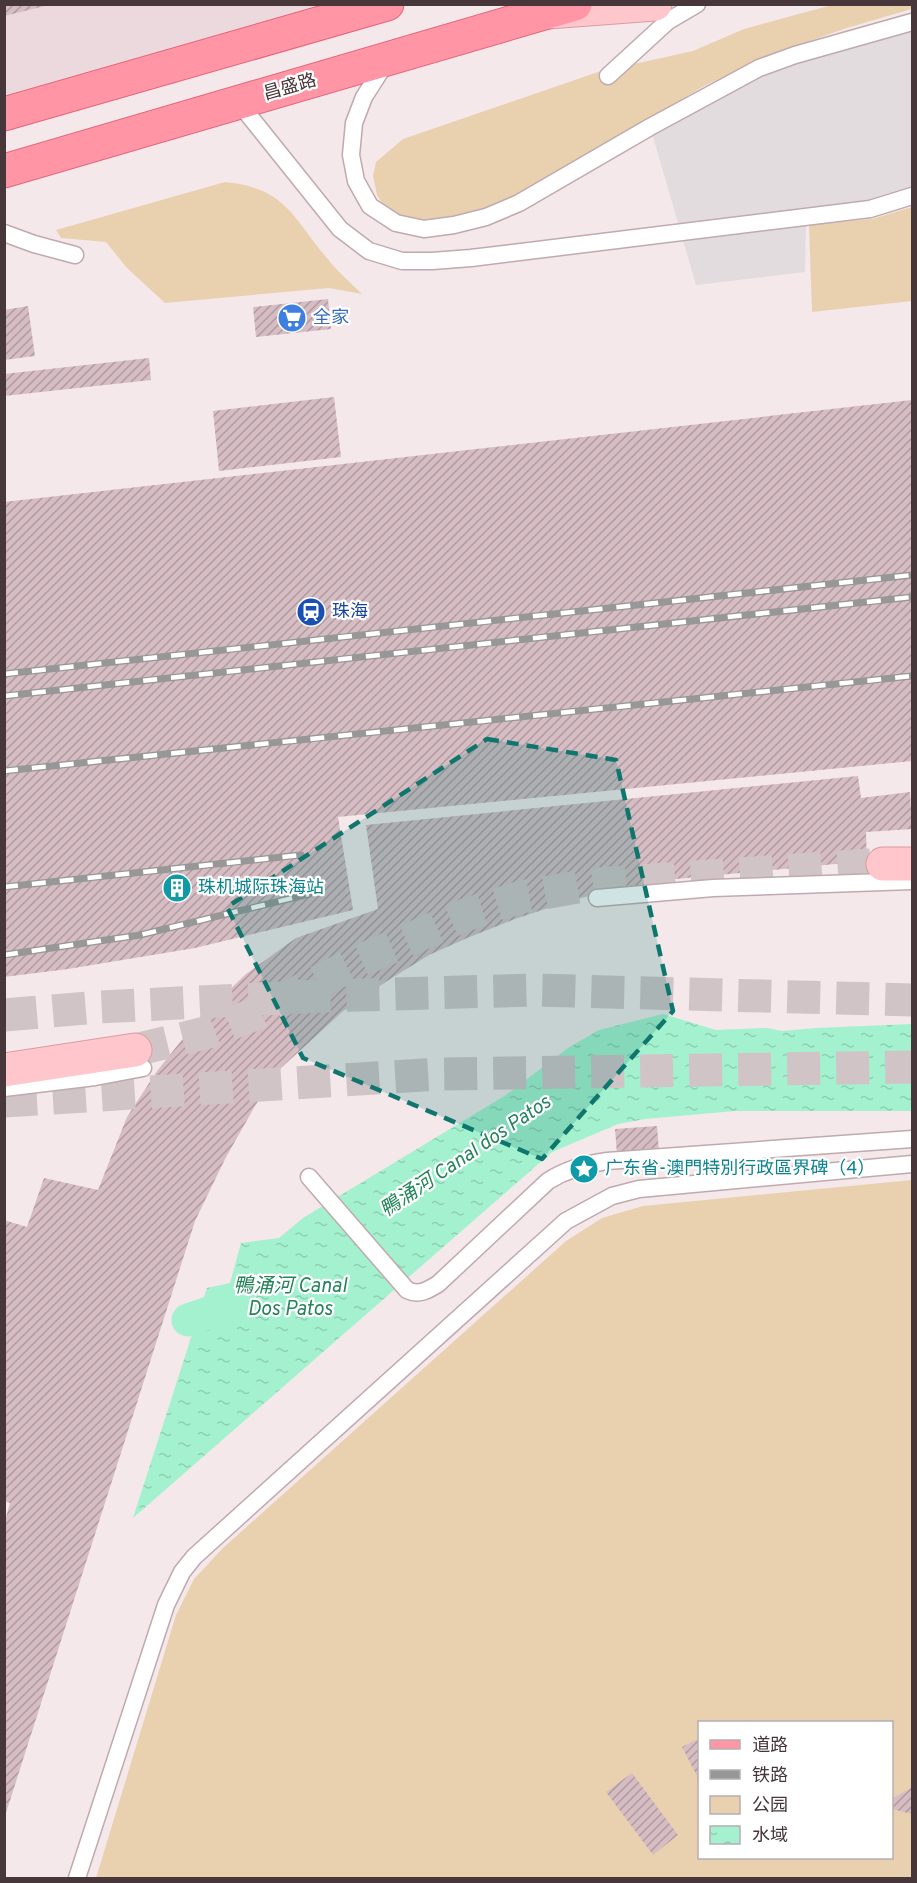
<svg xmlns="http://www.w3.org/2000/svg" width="917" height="1883" viewBox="0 0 917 1883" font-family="Overpass,'Noto Sans SC',sans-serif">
<defs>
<pattern id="water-ripples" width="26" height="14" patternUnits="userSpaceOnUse" patternTransform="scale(1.5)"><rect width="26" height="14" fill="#a3f1ce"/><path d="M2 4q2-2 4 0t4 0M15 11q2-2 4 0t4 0" fill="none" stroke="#8ecfb2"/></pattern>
<pattern id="building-hatch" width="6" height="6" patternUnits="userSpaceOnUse" patternTransform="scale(1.5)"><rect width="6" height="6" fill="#d6bdc3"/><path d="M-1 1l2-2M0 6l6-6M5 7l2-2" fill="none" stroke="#af9a9f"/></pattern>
</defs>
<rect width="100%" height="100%" fill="#f4e8ea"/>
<!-- residential -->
<path fill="#ecd9dd" d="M 5,5 L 382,5 L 5,112 Z"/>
<!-- green -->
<path fill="#e9d1b0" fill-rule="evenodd" d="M 832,5 L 912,5 L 912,9 L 850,27 L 769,55 L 704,86 L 551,177 L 485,210 L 427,223 L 410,220 L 386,209 L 377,195 L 373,176 L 376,162 L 403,139 L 598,72 L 693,51 L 744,29 Z
M 225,182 C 285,188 292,216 326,257 C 337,271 350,282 362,294 L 329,288 L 165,303 L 127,268 L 106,242 L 61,238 L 56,230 Z
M 912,207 L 912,301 L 812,312 L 809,225 L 872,219 Z
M 912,1180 L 912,1878 L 96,1878 L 176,1615 L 194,1579 L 223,1548 L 566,1241 L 602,1218 L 643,1206 ZM 700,1722 L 892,1722 L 892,1858 L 700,1858 Z"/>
<!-- parking -->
<path fill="#e2dcde" d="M 912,12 L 912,204 L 806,222 L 805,272 L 696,285 L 649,123 L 770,57 L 850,30 Z"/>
<!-- water -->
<path fill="url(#water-ripples)" d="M 663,1014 L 716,1030 L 767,1028 L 782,1031 L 816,1028 L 912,1024 L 912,1111 L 735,1111 L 645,1119 L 618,1124 L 552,1152 L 133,1518 L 207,1288 L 230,1283 L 241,1243 L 279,1238 L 303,1218 L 506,1095 L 568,1048 L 599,1030 Z"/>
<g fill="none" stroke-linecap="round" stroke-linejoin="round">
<!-- canal -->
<path stroke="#a3f1ce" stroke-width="33" d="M 188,1320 L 240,1302"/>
</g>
<!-- building -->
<path fill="url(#building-hatch)" d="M 4,4 L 49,4 L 49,5 L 4,16 Z
M 328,299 L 331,329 L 256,337 L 253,307 Z
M 28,306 L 35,356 L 4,360 L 4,310 Z
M 149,358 L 151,380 L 4,396 L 4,374 Z
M 334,397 L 341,457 L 219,471 L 213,411 Z
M 912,400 L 912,761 L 338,817 L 353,910 L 195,948 L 68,969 L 4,977 L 4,502 Z
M 858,776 L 861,798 L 910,792 L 912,829 L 866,832 L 867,861 L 676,879 L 619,888 L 563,903 L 515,919 L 467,938 L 429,955 L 387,981 L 342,1012 L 280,1069 L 255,1106 L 225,1159 L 195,1221 L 5,1816 L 5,1521 L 10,1503 L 4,1501 L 4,1220 L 27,1227 L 44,1178 L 98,1190 L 127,1117 L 157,1071 L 197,1021 L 246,974 L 296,938 L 378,909 L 366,825 Z
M 657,1126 L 659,1151 L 617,1154 L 615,1129 Z
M 700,1738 L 700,1782 L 682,1747 Z
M 632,1773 L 678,1835 L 653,1855 L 606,1792 Z
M 912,1787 L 912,1814 L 892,1809 L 892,1799 Z"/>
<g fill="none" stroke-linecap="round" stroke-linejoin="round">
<!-- secondary-tunnel -->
<path stroke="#d1c4c7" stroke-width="33" stroke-dasharray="33 16" stroke-linecap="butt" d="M 135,1050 L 209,1032 L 253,1015 L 355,963 L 465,915 L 521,897 L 595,884 L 883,864"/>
<!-- highway-tunnel -->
<path stroke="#d1c4c7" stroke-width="33" stroke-dasharray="33 16" stroke-linecap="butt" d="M 4,1015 L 99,1007 L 323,996 L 534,990 L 912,1000
M 4,1101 L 439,1074 L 912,1067"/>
<!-- lane casing -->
<g stroke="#c0aaae" stroke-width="19">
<path id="lane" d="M 387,61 L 364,97 L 354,123 L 351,155 L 356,181 L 370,206 L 396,223 L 424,229 L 454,225 L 486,217 L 519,203 L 650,127 L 759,68 L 795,55 L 912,22
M 608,76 L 668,21 L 697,4
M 239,103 L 340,229 L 369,251 L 402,261 L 432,261 L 471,258 L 870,209 L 912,196
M 4,233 L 34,244 L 75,255
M 597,898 L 713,888 L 912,881
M 4,1088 L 95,1077 L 143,1068
M 309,1177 L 407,1290 C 419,1296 428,1290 438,1284 L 548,1181 C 567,1169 585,1164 607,1161 L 912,1139
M 77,1878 L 166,1605 L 182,1572 L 194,1557 L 566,1221 L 612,1196 L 639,1189 L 912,1164"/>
</g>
<!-- secondary casing -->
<g stroke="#db9ba3" stroke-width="35">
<path id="secondary" d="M 548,12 L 655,4
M 883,864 L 912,864
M 4,1070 L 135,1050"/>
</g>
<!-- primary casing -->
<g stroke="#e56479" stroke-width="35">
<path id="primary" d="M 4,114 L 387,4
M 4,171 L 575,4"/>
</g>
<!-- lane -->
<use href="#lane" stroke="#fff" stroke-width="16"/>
<!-- secondary -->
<use href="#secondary" stroke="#ffc6cc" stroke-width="33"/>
<!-- primary -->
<use href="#primary" stroke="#ff95a5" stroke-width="33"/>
<!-- rail casing -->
<g stroke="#979797" stroke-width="7">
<path id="rail" d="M 4,674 L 912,575
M 4,696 L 912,597
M 4,771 L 912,676
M 4,887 L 301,855
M 4,955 L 140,935 L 309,894"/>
</g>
<!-- rail -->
<use href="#rail" stroke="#fff" stroke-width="4.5" stroke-dasharray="14" stroke-linecap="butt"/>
</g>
<!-- marked area -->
<path fill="#0f766e" fill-opacity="0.2" stroke="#0f766e" stroke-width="4.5" stroke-dasharray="12 8" stroke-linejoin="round" d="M 487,739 L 616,760 L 673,1011 L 542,1159 L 303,1058 L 227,907 Z"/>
<!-- icons -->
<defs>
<g id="supermarket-disc" transform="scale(1.5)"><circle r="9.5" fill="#3f7fe0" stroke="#fff"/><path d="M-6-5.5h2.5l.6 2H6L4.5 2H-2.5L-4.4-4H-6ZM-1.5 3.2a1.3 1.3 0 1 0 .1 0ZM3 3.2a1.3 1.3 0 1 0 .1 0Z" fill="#fff"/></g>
<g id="station-disc" transform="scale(1.5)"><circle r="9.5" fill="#1a4fb4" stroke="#fff"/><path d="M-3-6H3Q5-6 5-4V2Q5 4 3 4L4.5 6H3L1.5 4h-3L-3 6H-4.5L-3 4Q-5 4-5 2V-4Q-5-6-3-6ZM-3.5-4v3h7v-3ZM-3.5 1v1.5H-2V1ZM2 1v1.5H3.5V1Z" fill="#fff"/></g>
<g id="building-disc" transform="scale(1.5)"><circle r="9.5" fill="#0f9aa8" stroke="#fff"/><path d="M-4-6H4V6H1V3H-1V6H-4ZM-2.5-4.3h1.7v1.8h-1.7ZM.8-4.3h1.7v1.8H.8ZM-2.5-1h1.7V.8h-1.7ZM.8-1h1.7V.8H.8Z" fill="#fff"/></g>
<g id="sight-disc" transform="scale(1.5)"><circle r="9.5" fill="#0f9aa8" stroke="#fff"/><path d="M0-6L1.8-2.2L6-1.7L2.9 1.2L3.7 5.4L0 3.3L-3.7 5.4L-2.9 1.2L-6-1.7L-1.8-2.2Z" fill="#fff"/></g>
</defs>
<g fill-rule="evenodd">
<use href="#supermarket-disc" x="292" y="318"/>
<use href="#station-disc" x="311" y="612"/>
<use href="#building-disc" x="177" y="888"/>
<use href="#sight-disc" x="584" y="1169"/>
</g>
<g text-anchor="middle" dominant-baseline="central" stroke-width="4.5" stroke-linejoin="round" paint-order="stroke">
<!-- street labels -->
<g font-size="18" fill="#47363a" stroke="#fff">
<text transform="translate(290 88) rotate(-16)">昌盛路</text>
</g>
<!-- shop labels -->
<g font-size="18" fill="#366cbe" stroke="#fff" text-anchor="start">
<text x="313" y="318">全家</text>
</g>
<!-- transit labels -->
<g font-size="18" fill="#164399" stroke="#fff" text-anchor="start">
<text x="332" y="612">珠海</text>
</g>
<!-- culture labels -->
<g font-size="18" fill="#0d838f" stroke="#fff" text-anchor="start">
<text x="198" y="888">珠机城际珠海站</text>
<text x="605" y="1169">广东省-澳門特別行政區界碑（4）</text>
</g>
<!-- water labels -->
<g font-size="20" font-style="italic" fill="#25845a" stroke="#fff">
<text transform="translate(466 1157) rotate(-34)">鴨涌河 Canal dos Patos</text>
<text x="290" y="1287">鴨涌河 Canal<tspan x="290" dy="23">Dos Patos</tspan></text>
</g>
</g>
<!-- border -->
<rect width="917" height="1883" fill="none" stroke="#47363a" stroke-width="12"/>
<!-- legend -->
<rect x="698" y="1721" width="195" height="138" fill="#ffffff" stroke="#b5afb0" stroke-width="1.5"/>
<rect x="710" y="1740" width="30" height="9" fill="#ff95a5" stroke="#b5afb0" stroke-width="1.5"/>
<text x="752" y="1751" font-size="18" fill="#47363a">道路</text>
<rect x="710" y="1770" width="30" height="9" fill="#979797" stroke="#b5afb0" stroke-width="1.5"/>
<text x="752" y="1781" font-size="18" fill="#47363a">铁路</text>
<rect x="710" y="1796" width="30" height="18" fill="#e9d1b0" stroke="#b5afb0" stroke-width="1.5"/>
<text x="752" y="1811" font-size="18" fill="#47363a">公园</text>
<rect x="710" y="1826" width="30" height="18" fill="url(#water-ripples)" stroke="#b5afb0" stroke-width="1.5"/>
<text x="752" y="1841" font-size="18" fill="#47363a">水域</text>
</svg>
